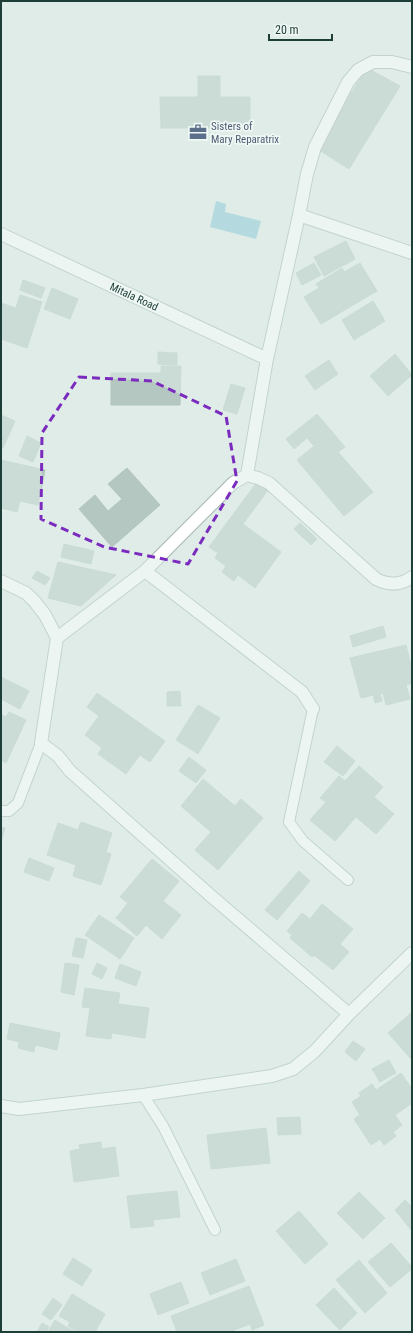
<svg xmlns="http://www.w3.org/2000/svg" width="413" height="1333" viewBox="0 0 413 1333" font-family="'Roboto Condensed',sans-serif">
<rect width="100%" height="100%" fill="#dfece7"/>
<!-- water -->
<path fill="#81c4d8" d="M 216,201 L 226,204 L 225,212 L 261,221 L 256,239 L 210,227 Z"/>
<!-- building -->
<path fill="#b4c7c0" stroke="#b1c6bf" d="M 367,68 L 400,86 L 349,169 L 316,148 Z
M 198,76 L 220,76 L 220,97 L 250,97 L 250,128 L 161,128 L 160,97 L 198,97 Z
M 346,241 L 355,259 L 324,276 L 314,257 Z
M 314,263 L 321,275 L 302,285 L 296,273 Z
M 360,263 L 377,291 L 321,324 L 304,297 L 319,288 L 316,284 L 342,268 L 344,272 Z
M 23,280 L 45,288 L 41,298 L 20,290 Z
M 52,288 L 78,299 L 70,319 L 44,309 Z
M 20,295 L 42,302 L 27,348 L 1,339 L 1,303 L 16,308 Z
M 373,301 L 385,321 L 354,340 L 342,320 Z
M 158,352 L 177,353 L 177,365 L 158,364 Z
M 395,354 L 412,375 L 388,396 L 370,376 Z
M 329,360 L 338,374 L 315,390 L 305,376 Z
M 161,366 L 181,366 L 180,405 L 111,405 L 111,373 L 161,373 Z
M 231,384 L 245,388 L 237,414 L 223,410 Z
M 317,414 L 345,447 L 338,452 L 373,492 L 344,516 L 297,460 L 314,446 L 307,438 L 294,449 L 286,439 Z
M 1,415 L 15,421 L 3,448 L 1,447 Z
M 27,436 L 41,443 L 33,462 L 19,456 Z
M 1,460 L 45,470 L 38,505 L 20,501 L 17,512 L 1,508 Z
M 127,468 L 160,505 L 112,547 L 79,509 L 95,495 L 108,511 L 122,499 L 108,484 Z
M 257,482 L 268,490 L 243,524 L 281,552 L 255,588 L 238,575 L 234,581 L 222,572 L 226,566 L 215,558 L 218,553 L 209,547 Z
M 300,523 L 317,539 L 311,545 L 294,529 Z
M 64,544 L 94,551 L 91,564 L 61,557 Z
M 58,562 L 116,575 L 81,606 L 48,598 Z
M 37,571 L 50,578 L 45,585 L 32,578 Z
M 383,626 L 386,637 L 353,647 L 350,636 Z
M 406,645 L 412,670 L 412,683 L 406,685 L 410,699 L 386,705 L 383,693 L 380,694 L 382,701 L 375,703 L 373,695 L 361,698 L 350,658 Z
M 1,677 L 29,691 L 20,709 L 1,699 Z
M 180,691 L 181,706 L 167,706 L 167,692 Z
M 97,693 L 165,741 L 150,762 L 140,755 L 126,774 L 98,754 L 102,748 L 85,735 L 99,716 L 87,707 Z
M 198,705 L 220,718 L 198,754 L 176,740 Z
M 9,712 L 26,720 L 6,763 L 1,760 L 1,714 L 6,717 Z
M 337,746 L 355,761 L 343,776 L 324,762 Z
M 189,757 L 206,770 L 196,783 L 179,771 Z
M 359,766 L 383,787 L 374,797 L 394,814 L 376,834 L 356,817 L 335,841 L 310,820 L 326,802 L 320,798 L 339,776 L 345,781 Z
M 203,779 L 235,806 L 241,799 L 263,818 L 218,870 L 195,850 L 211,832 L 181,806 Z
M 81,822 L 112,833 L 106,852 L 111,854 L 101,885 L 73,876 L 76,865 L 47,855 L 58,823 L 78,830 Z
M 1,827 L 5,828 L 1,842 Z
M 29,858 L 54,868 L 49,881 L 24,872 Z
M 152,859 L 179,881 L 163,901 L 181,915 L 162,939 L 146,925 L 137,936 L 116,918 L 128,903 L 120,897 Z
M 299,871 L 310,881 L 277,920 L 265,910 Z
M 322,904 L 353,929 L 340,944 L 349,952 L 333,970 L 314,955 L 312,957 L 290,938 L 292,935 L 287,931 L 302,913 L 310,919 Z
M 99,915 L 134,938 L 120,959 L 85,935 Z
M 76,938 L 87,940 L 83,958 L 72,956 Z
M 65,963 L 79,965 L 74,995 L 61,992 Z
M 97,963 L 107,968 L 102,979 L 92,974 Z
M 120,964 L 141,972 L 136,986 L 115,978 Z
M 85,988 L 120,993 L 118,1004 L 149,1008 L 145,1038 L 112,1033 L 111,1039 L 86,1036 L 90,1008 L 82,1007 Z
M 412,1012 L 412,1060 L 388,1033 Z
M 10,1023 L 60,1033 L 57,1050 L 35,1045 L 34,1052 L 18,1048 L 19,1042 L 7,1039 Z
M 353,1041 L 365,1049 L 356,1061 L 345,1052 Z
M 389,1060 L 396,1073 L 380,1082 L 372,1069 Z
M 401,1073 L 412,1089 L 412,1103 L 395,1115 L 402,1125 L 393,1132 L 396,1136 L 384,1145 L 380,1139 L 371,1145 L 354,1119 L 360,1115 L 352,1102 L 361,1096 L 359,1093 L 372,1084 L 376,1090 Z
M 300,1117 L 301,1134 L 278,1135 L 277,1118 Z
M 266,1128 L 270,1163 L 211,1169 L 207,1135 Z
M 101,1142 L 102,1149 L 115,1147 L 119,1176 L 74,1182 L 70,1151 L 80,1149 L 79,1145 Z
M 177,1191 L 180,1217 L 153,1220 L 154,1226 L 131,1228 L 127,1196 Z
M 359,1192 L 385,1218 L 363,1239 L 337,1213 Z
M 405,1200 L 412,1207 L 412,1231 L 395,1210 Z
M 299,1211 L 328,1244 L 305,1264 L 276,1231 Z
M 391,1243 L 412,1267 L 412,1269 L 390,1287 L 368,1262 Z
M 73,1258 L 92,1270 L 82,1286 L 63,1274 Z
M 236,1259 L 245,1281 L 210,1295 L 201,1273 Z
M 359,1260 L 387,1293 L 365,1313 L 336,1280 Z
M 181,1282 L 189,1303 L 158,1315 L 150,1294 Z
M 249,1286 L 264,1325 L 252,1330 L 250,1324 L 229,1332 L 177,1332 L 171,1316 Z
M 334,1288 L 357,1313 L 340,1330 L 316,1305 Z
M 72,1294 L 105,1314 L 95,1332 L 77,1332 L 68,1326 L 70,1322 L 59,1316 Z
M 53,1298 L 62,1305 L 51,1320 L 42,1314 Z
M 55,1320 L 73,1331 L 73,1332 L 48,1332 Z
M 42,1323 L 49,1327 L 46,1332 L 37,1332 Z"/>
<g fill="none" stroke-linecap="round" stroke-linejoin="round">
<!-- service casing -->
<g stroke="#a1b4af" stroke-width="12">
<path id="service" d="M 313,709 L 289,822 L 303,841 L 348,880
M 1,811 L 9,811 L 18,803 L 41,743
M 143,1095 L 163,1126 L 215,1230"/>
</g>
<!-- minor casing -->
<g stroke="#a1b4af" stroke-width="14">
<path id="minor" d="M 299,215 L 412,253
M 1,234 L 267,359
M 247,475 L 258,478 L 269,483 L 376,579 C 388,585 400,586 412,577
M 145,571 L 302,692 L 313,709
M 1,581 L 26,593 L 35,602 L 45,615 L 57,638 L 41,743 L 58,756 L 70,771 L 211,896 L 349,1014
M 57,638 L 145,571 L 233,483 L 247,475 L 267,359 L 299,215 L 307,174 L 315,147 L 348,82 L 358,70 L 373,62 L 392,62 L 412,67
M 1,1106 L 19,1109 L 143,1095 L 272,1076 L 293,1069 L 315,1051 L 349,1014 L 412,953"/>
</g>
<!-- service -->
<use href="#service" stroke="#fff" stroke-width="10"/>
<!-- minor -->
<use href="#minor" stroke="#fff" stroke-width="12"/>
</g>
<!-- marked area -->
<path d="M0 0H413V1333H0ZM 79,377 L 152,381 L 226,416 L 237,481 L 188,564 L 104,547 L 41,519 L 42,433 Z" fill="#dfece7" fill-opacity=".55" fill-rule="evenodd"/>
<path fill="none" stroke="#7b2cbf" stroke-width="3" stroke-dasharray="8 5" stroke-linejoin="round" d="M 79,377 L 152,381 L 226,416 L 237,481 L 188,564 L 104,547 L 41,519 L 42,433 Z"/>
<!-- icons -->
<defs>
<g id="office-bare" transform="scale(1.38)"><path d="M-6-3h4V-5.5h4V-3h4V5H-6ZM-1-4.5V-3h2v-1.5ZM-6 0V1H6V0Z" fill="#5c6f8a" stroke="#f0f8f5" stroke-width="2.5" paint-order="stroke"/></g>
</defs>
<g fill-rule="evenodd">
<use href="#office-bare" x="198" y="132"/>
</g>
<g text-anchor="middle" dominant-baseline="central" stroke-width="3.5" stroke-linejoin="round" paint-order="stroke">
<!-- service labels -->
<g font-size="11" fill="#4e5e75" stroke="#f0f8f5" text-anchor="start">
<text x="211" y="126">Sisters of<tspan x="211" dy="13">Mary Reparatrix</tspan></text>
</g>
<!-- street labels -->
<g font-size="11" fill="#1e3e38" stroke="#f0f8f5">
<text transform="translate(134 297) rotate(25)">Mitala Road</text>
</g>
</g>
<!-- border -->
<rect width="413" height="1333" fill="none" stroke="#1e3e38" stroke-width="4"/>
<!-- scale -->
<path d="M269 34v6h63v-6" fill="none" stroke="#1e3e38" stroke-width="2"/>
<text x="275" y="34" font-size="12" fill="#1e3e38" stroke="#f0f8f5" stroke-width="3" paint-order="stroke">20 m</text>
</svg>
